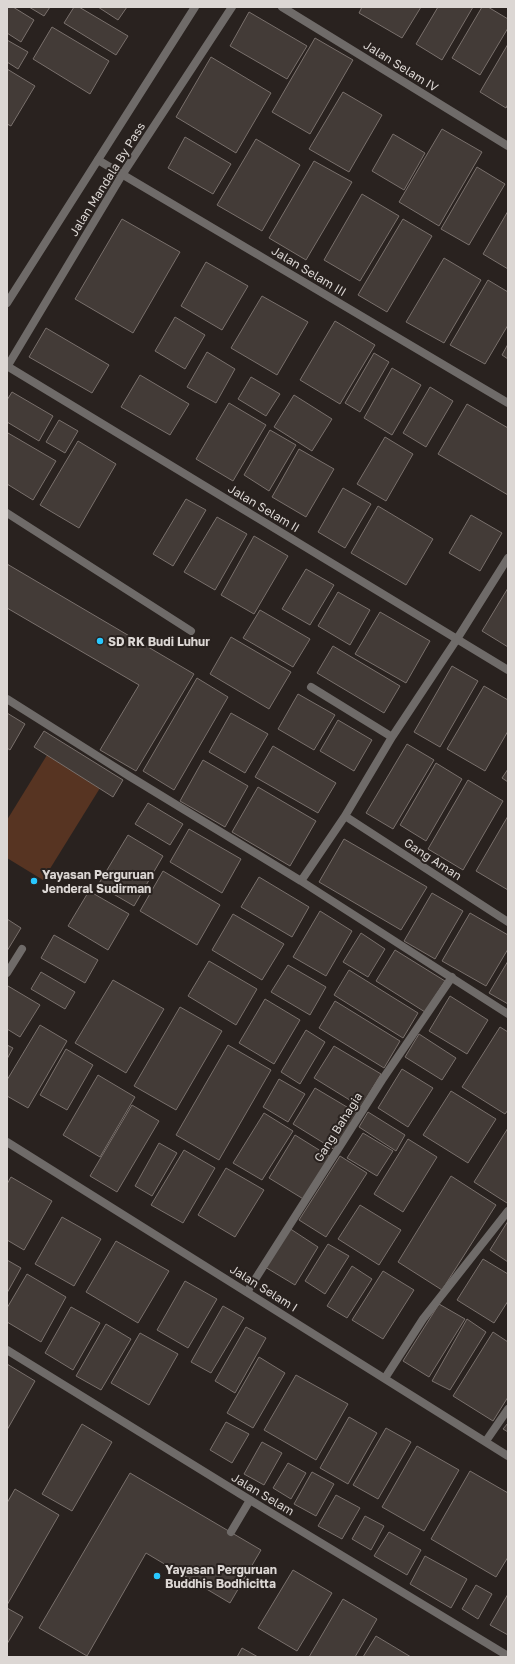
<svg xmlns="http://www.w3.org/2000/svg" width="515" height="1664" viewBox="0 0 515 1664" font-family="'Golos Text',sans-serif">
<rect width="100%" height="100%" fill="#29221f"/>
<!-- green -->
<path fill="#573422" d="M 47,755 L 100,788 L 43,880 L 7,858 L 7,820 Z"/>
<!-- building -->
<path fill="#433b37" stroke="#79706c" d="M 7,7 L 13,7 L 34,20 L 21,42 L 7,33 Z
M 29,7 L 50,7 L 44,16 Z
M 74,7 L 79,7 L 128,36 L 116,55 L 64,23 Z
M 98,7 L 127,7 L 118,20 Z
M 362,7 L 421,7 L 402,38 L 359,13 Z
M 438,7 L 473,7 L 442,60 L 416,44 Z
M 482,7 L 488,7 L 508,19 L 508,28 L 480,75 L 452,58 Z
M 249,12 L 307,46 L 287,79 L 230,46 Z
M 52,27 L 109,61 L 90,94 L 33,59 Z
M 315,38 L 353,60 L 310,134 L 272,112 Z
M 7,40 L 28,52 L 18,69 L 7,62 Z
M 508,44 L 508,104 L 506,108 L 480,92 Z
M 211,57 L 271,93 L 236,153 L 176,117 Z
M 7,69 L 35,86 L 11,126 L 7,124 Z
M 343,92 L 382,115 L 349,172 L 309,149 Z
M 442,129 L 482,152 L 439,226 L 399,202 Z
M 393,134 L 425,153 L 404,190 L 372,171 Z
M 185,137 L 231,164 L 213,194 L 168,168 Z
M 256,139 L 300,165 L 262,231 L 217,205 Z
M 314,161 L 352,182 L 306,260 L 269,238 Z
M 477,167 L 505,184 L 469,245 L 441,229 Z
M 362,194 L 399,216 L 360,281 L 324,260 Z
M 508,211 L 508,269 L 483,254 Z
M 122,219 L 180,252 L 133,333 L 75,299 Z
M 403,219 L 432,236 L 387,312 L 358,295 Z
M 444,258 L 481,280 L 444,343 L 406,322 Z
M 206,262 L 248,286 L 222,330 L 181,306 Z
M 488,280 L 508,292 L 508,325 L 485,364 L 450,345 Z
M 262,296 L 308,322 L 277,375 L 231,348 Z
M 175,317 L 205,335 L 185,369 L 155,351 Z
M 335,321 L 375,345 L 340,404 L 300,380 Z
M 46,328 L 109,365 L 92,393 L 29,357 Z
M 508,344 L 508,359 L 502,355 Z
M 207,352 L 235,369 L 216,403 L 187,387 Z
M 374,353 L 389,362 L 360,412 L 345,403 Z
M 392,368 L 421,385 L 392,435 L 364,418 Z
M 140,375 L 189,404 L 170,435 L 121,407 Z
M 251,377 L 280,394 L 266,416 L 238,399 Z
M 430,387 L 453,401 L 426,447 L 403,433 Z
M 12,392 L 53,416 L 39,441 L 7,422 L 7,400 Z
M 294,395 L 332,419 L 312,451 L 274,427 Z
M 229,403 L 266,425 L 233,481 L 196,459 Z
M 467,404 L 508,428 L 508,495 L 438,454 Z
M 59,420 L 78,431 L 65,453 L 46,442 Z
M 270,430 L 296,445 L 269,491 L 244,475 Z
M 8,433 L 56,461 L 33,500 L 7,484 L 7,435 Z
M 385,437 L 413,454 L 386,501 L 357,484 Z
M 78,441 L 116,464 L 79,528 L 40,505 Z
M 299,449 L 334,469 L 306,517 L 272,497 Z
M 343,488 L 371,504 L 345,548 L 318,532 Z
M 186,499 L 206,510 L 173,566 L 153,554 Z
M 378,506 L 433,539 L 406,585 L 351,553 Z
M 471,515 L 502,533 L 480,571 L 449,553 Z
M 217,517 L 247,534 L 215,590 L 184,572 Z
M 254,536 L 288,556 L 254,614 L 221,595 Z
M 7,564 L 194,674 L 136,771 L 100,750 L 139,685 L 7,608 Z
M 306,569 L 334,585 L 310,625 L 282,609 Z
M 508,588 L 508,647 L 482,631 Z
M 338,592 L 370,610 L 350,645 L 318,626 Z
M 260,610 L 310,639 L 293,667 L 243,638 Z
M 380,612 L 430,641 L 406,683 L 355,654 Z
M 231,637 L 291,672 L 269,709 L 210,674 Z
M 333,646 L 400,686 L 384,713 L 317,673 Z
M 452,666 L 478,681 L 440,747 L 414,732 Z
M 197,678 L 228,697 L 174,790 L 143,771 Z
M 484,686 L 508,700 L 508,731 L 485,771 L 447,749 Z
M 298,694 L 335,715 L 314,750 L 278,729 Z
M 7,713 L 25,724 L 10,750 L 7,748 Z
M 231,713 L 268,734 L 245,773 L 209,752 Z
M 338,720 L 372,740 L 354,771 L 320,751 Z
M 44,731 L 123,780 L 113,797 L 34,747 Z
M 407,744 L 434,760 L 393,829 L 366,813 Z
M 273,746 L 336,783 L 318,813 L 255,777 Z
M 203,760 L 248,786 L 225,827 L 180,801 Z
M 436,763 L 462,779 L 426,841 L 400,825 Z
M 508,769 L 508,782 L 502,778 Z
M 468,780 L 503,801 L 463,870 L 428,849 Z
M 258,787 L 316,821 L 290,866 L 232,832 Z
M 148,803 L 183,824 L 170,845 L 135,824 Z
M 508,816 L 508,890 L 476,871 Z
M 189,829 L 241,859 L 222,893 L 170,862 Z
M 128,835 L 163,856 L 134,906 L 98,885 Z
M 344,839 L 427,887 L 401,930 L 319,882 Z
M 163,871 L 220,905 L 197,945 L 140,911 Z
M 259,877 L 309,907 L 292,937 L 241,907 Z
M 89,891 L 129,914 L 108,950 L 68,926 Z
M 432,893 L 463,911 L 435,959 L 404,941 Z
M 320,911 L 352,931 L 326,976 L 293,957 Z
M 470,913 L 508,935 L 508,949 L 486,986 L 442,961 Z
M 233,914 L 284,944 L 262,980 L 212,950 Z
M 7,919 L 21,928 L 7,951 Z
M 361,933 L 385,949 L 368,977 L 343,962 Z
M 54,935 L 98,960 L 85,983 L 41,958 Z
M 395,950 L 445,981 L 425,1012 L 376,981 Z
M 209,961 L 257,989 L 236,1025 L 188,996 Z
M 508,961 L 508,1004 L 489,993 Z
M 288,965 L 326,987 L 310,1015 L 271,992 Z
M 349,970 L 418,1013 L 403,1038 L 334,995 Z
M 41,972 L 75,992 L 65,1009 L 31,989 Z
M 113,980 L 164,1009 L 126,1073 L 75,1043 Z
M 8,986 L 40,1005 L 20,1037 L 7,1029 L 7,988 Z
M 450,996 L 488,1020 L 467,1054 L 429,1031 Z
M 265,999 L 300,1020 L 274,1064 L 239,1043 Z
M 335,1001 L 400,1041 L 384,1068 L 319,1028 Z
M 180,1007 L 222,1031 L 176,1110 L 134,1086 Z
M 40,1025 L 67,1041 L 28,1108 L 7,1096 L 7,1080 Z
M 500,1027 L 508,1032 L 508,1110 L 505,1114 L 462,1087 Z
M 306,1030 L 325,1042 L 300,1084 L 281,1072 Z
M 419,1034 L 456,1058 L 442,1080 L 405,1057 Z
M 7,1045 L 13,1048 L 7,1059 Z
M 228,1045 L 271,1070 L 219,1160 L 176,1135 Z
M 334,1046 L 381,1074 L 361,1107 L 314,1078 Z
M 66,1049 L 93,1065 L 67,1110 L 40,1095 Z
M 402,1069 L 433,1088 L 408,1127 L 378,1108 Z
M 98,1075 L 135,1097 L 100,1157 L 63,1135 Z
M 279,1079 L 305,1094 L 288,1122 L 263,1107 Z
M 315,1088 L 357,1113 L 335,1150 L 293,1124 Z
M 451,1091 L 496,1119 L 468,1163 L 423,1135 Z
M 132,1105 L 159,1121 L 117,1192 L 90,1176 Z
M 368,1112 L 405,1135 L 396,1151 L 359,1127 Z
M 264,1113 L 293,1131 L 262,1180 L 233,1163 Z
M 508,1128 L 508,1202 L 507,1203 L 474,1182 Z
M 363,1133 L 393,1151 L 377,1176 L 347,1158 Z
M 295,1135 L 332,1158 L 305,1200 L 269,1178 Z
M 408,1139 L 437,1157 L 403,1212 L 374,1194 Z
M 159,1143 L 177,1153 L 152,1196 L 135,1186 Z
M 184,1150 L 215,1168 L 183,1223 L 151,1205 Z
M 340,1156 L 367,1173 L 326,1237 L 299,1220 Z
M 226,1168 L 264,1190 L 235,1237 L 198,1215 Z
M 451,1176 L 496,1205 L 442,1290 L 398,1262 Z
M 11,1177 L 52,1201 L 24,1250 L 7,1240 L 7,1184 Z
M 360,1205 L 401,1230 L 379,1265 L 338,1239 Z
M 62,1217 L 101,1239 L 74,1286 L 35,1264 Z
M 508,1221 L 508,1262 L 490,1250 Z
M 289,1228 L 318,1247 L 295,1285 L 265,1267 Z
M 116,1241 L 169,1271 L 138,1323 L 86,1292 Z
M 328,1244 L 349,1256 L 325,1294 L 305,1281 Z
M 483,1259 L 508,1274 L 508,1301 L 494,1323 L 457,1300 Z
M 7,1260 L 21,1268 L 7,1293 Z
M 352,1266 L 372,1279 L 347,1318 L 327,1306 Z
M 383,1271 L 414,1290 L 383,1339 L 352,1320 Z
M 27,1274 L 66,1297 L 41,1342 L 7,1322 L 7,1308 Z
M 185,1281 L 217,1299 L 188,1348 L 157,1330 Z
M 439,1304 L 465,1319 L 429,1377 L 403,1361 Z
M 223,1306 L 244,1318 L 211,1373 L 191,1362 Z
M 71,1307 L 100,1323 L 73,1370 L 45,1353 Z
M 467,1319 L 486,1332 L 450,1390 L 432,1381 Z
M 106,1324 L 131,1339 L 101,1390 L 76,1376 Z
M 246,1327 L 266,1338 L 235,1393 L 215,1381 Z
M 493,1332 L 508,1342 L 508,1397 L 493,1421 L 453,1396 Z
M 140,1333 L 178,1354 L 149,1405 L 111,1383 Z
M 259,1357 L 285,1373 L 253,1428 L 227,1413 Z
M 7,1364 L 35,1381 L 7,1430 Z
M 296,1375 L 348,1404 L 316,1460 L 264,1430 Z
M 349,1417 L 377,1433 L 348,1484 L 320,1468 Z
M 226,1422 L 249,1434 L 232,1463 L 210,1450 Z
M 508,1423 L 508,1432 L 503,1429 Z
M 82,1424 L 112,1442 L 72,1511 L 42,1494 Z
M 386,1428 L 411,1442 L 378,1499 L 353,1485 Z
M 262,1442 L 282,1453 L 264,1485 L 244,1474 Z
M 417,1446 L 459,1470 L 424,1531 L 382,1507 Z
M 288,1463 L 306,1473 L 291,1499 L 273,1488 Z
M 470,1471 L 508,1493 L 508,1557 L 496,1577 L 431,1539 Z
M 312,1472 L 334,1484 L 316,1516 L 294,1504 Z
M 130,1473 L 261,1550 L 230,1603 L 146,1553 L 87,1656 L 39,1628 Z
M 15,1489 L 59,1515 L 7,1605 L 7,1503 Z
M 336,1495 L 360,1508 L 342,1539 L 318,1526 Z
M 365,1516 L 384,1526 L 371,1550 L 352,1539 Z
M 389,1532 L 421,1550 L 407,1575 L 374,1556 Z
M 425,1556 L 467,1579 L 451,1608 L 410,1584 Z
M 293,1570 L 332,1593 L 297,1651 L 258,1628 Z
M 476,1585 L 492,1594 L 478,1619 L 462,1609 Z
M 508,1594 L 508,1635 L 490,1625 Z
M 343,1599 L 377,1619 L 355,1657 L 309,1657 Z
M 7,1608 L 23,1617 L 7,1644 Z
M 376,1636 L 411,1657 L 363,1657 Z
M 242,1648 L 258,1657 L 237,1657 Z"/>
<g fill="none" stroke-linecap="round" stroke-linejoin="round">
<!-- service -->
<path stroke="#6f6b69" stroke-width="8" d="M 7,513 L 191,631
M 231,1532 L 250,1500"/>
<!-- minor -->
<path stroke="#6f6b69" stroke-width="8" d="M 282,7 L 508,146
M 98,160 L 508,403
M 7,366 L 508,670
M 311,687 L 392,737
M 7,699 L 129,776 L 301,881 L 508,1014
M 345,816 L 508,922
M 301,881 L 345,816 L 392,737 L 457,639 L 508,558
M 7,973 L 22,949
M 247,1292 L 382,1080 L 452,977
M 7,1350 L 250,1500 L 508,1656
M 385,1378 L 423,1319 L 508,1211
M 486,1441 L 508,1409"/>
<!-- tertiary -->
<path stroke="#6f6b69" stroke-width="8" d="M 7,303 L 195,7
M 7,367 L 122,175 L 232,7
M 7,1142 L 508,1456"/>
</g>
<!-- markers -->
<g fill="#28c8ff" stroke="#29221f" stroke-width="1.5">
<circle cx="100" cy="641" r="4"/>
<circle cx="34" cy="881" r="4"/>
<circle cx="157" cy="1576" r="4"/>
</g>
<g text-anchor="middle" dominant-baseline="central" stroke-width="4" stroke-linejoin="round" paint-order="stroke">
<!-- street labels -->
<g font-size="12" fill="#dcd7d4" stroke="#29221f">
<text transform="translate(401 66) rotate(32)">Jalan Selam IV</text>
<text transform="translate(107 179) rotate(-58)">Jalan Mandala By Pass</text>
<text transform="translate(309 271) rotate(31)">Jalan Selam III</text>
<text transform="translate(264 508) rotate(31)">Jalan Selam II</text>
<text transform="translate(433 859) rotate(33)">Gang Aman</text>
<text transform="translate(338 1127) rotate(-58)">Gang Bahagia</text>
<text transform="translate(264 1288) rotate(32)">Jalan Selam I</text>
<text transform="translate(263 1494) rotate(31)">Jalan Selam</text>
</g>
<!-- poi labels -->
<g font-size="12" font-weight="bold" fill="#dcd7d4" stroke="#29221f" text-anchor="start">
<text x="108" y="641">SD RK Budi Luhur</text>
<text x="42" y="874">Yayasan Perguruan<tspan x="42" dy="14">Jenderal Sudirman</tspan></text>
<text x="165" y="1569">Yayasan Perguruan<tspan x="165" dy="14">Buddhis Bodhicitta</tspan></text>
</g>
</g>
<!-- border -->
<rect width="515" height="1664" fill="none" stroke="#dcd7d4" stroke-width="16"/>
</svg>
